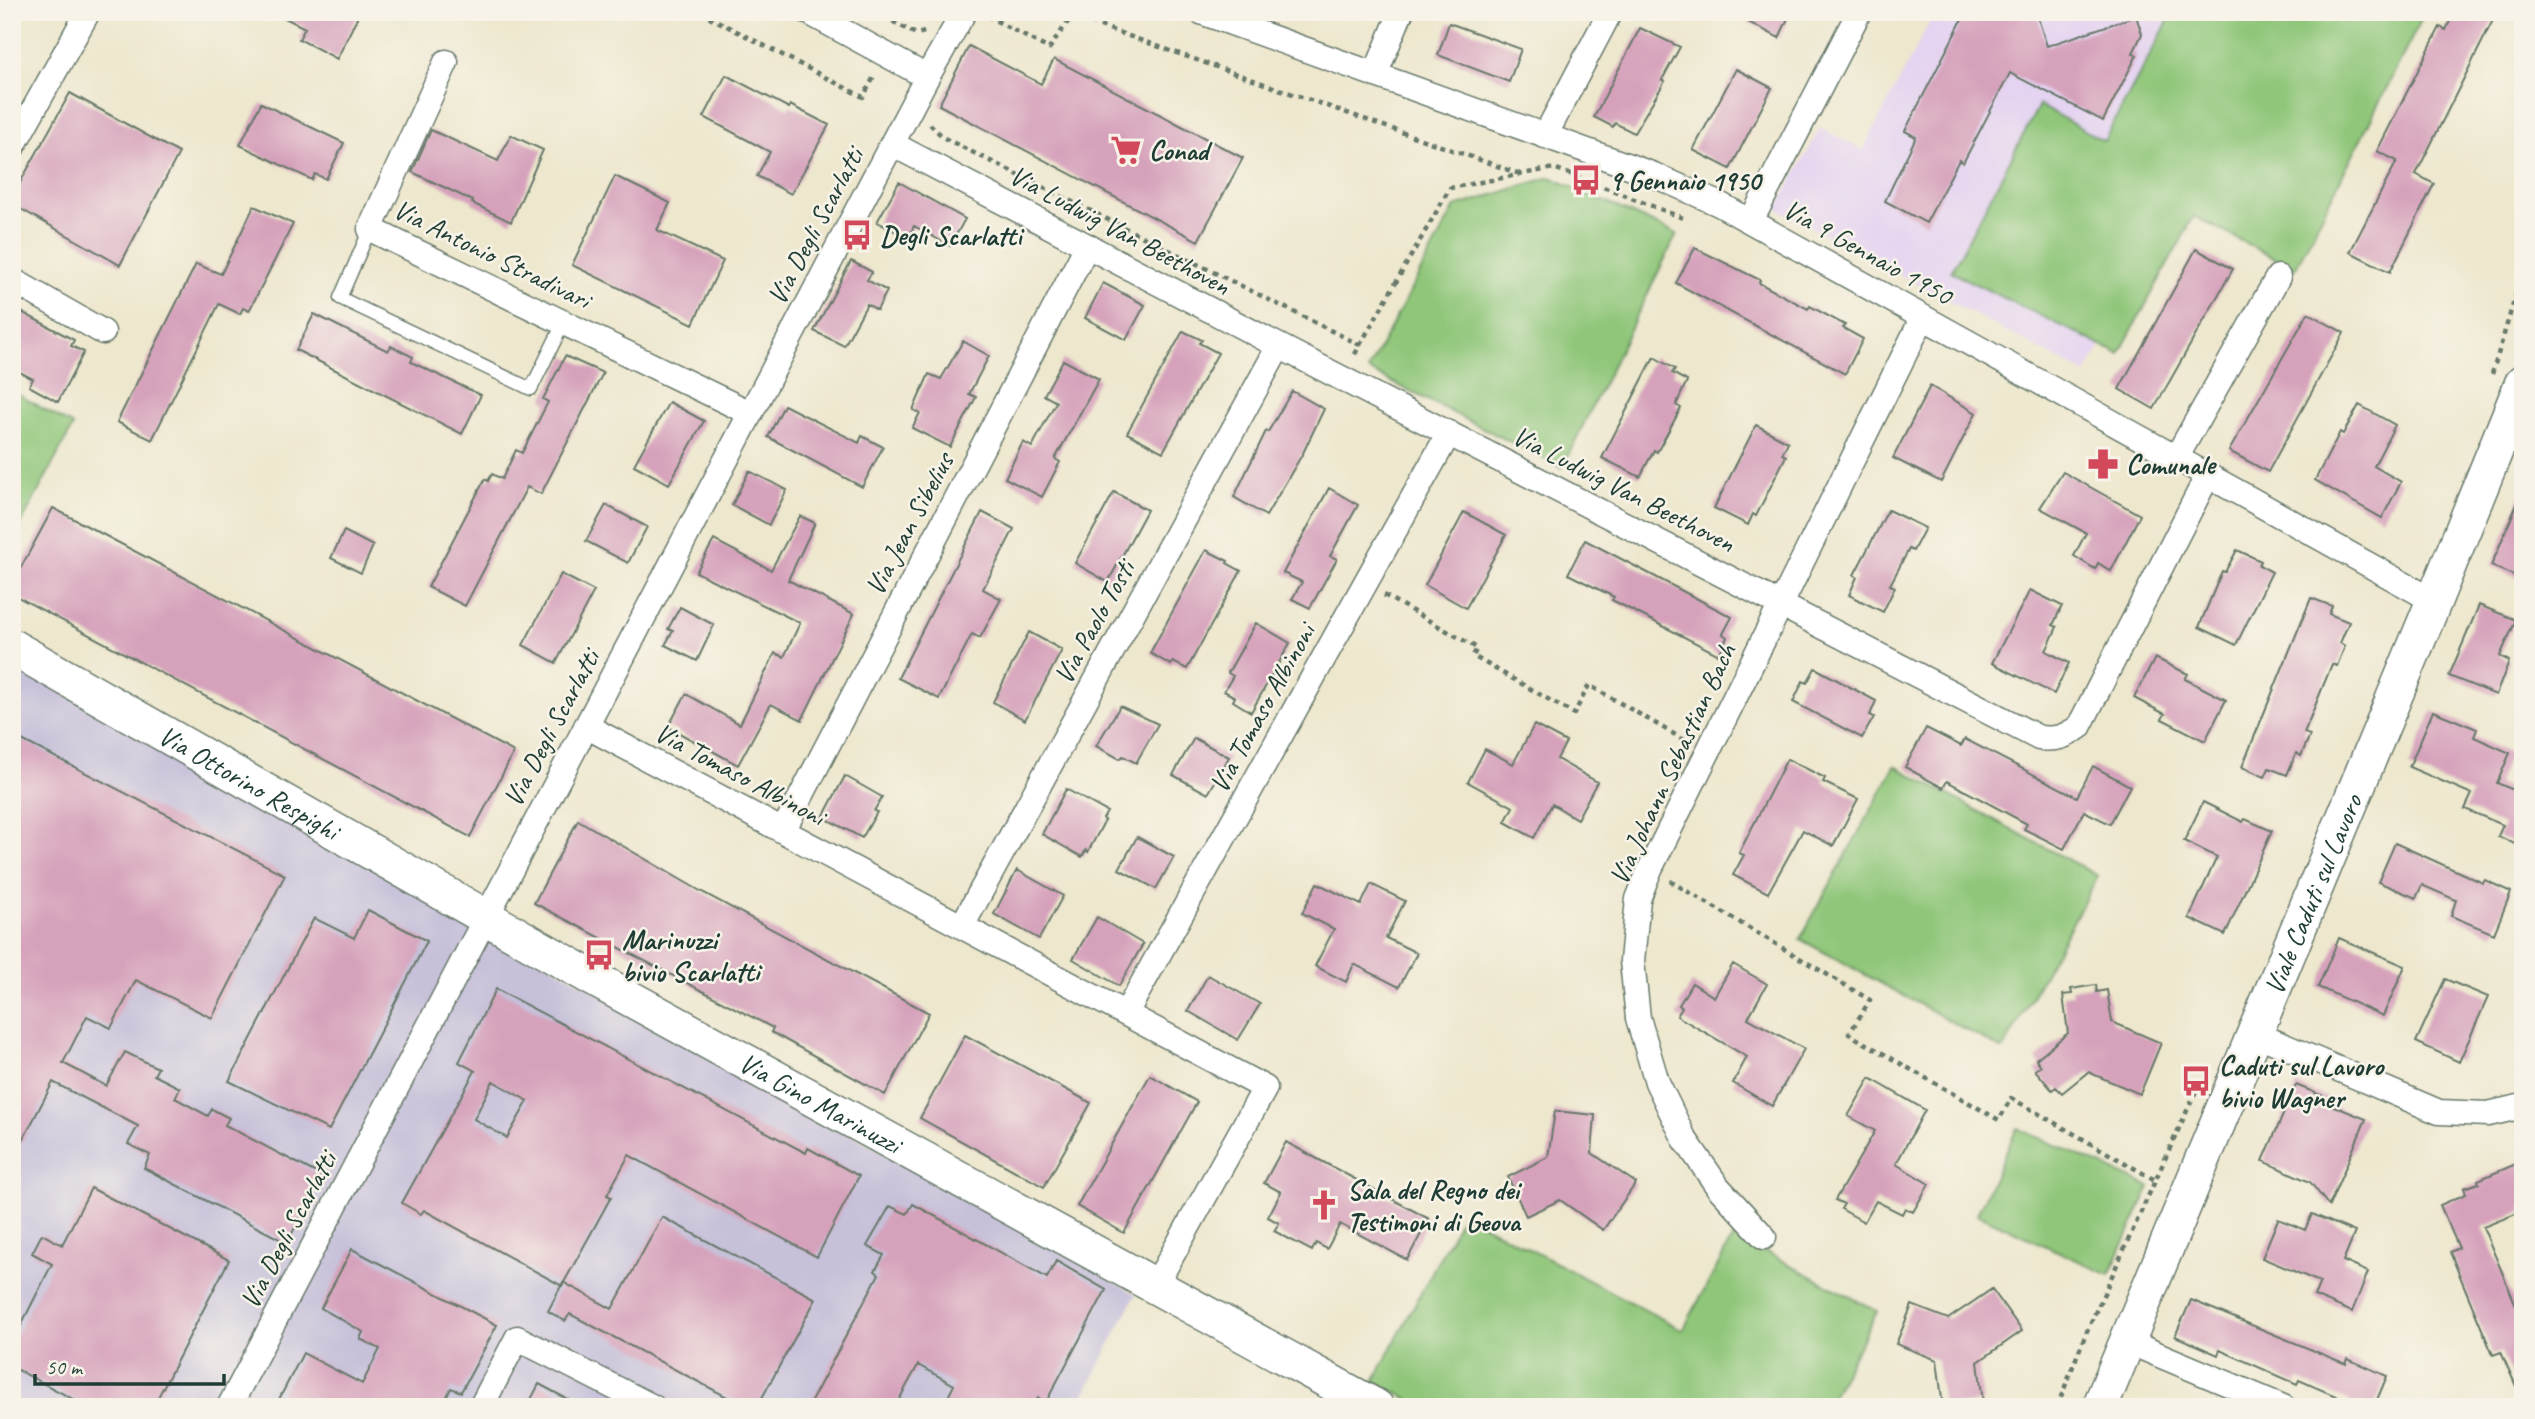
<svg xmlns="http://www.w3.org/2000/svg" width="2535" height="1419" viewBox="0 0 2535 1419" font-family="Caveat,sans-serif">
<rect width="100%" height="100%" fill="#f7f3e8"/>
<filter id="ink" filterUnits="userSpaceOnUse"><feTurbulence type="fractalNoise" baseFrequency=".0143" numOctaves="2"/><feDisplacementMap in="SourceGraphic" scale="14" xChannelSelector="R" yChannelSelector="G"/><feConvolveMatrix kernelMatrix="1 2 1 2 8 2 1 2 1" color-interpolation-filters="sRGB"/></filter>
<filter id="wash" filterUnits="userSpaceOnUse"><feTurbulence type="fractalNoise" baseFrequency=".00686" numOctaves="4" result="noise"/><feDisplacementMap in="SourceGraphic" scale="28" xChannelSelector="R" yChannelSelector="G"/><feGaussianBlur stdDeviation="1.57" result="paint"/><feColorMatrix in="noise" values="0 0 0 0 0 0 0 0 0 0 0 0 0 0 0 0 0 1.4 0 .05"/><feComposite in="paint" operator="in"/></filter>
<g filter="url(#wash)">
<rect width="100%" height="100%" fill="#ede7cd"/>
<!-- built -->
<path fill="#e4d3f1" d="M 1935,12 L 2276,12 L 2086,374 L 1777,209 L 1820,128 L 1863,150 Z"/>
<!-- industrial -->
<path fill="#c6c0d9" d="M 12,663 L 1136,1294 L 1078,1407 L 12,1407 Z"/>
<!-- green -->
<path fill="#8fc679" stroke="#578256" stroke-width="2" d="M 2173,12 L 2425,12 L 2295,269 L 2194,216 L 2119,354 L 1951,272 L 2039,105 L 2104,141 Z
M 1550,177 L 1677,234 L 1562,468 L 1368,370 L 1455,207 Z
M 12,391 L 73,426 L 12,541 Z
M 1895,766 L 2098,876 L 2003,1050 L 1800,939 Z
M 2017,1128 L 2150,1187 L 2109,1275 L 1977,1214 Z
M 1463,1214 L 1683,1330 L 1734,1235 L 1877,1311 L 1830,1400 L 1841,1407 L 1423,1407 L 1374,1381 Z"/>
<g id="blocks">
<!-- building -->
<path fill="#d6a2bb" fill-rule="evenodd" d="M 273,12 L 360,12 L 337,59 L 299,39 L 305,28 Z
M 1729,12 L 1791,12 L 1779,38 Z
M 1966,12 L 2036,12 L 2047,46 L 2136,16 L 2142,34 L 2133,53 L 2137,55 L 2103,121 L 2010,73 L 1963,163 L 1959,160 L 1926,223 L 1885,201 L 1916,137 L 1905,131 Z
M 2454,12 L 2497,12 L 2416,174 L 2434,184 L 2390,272 L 2350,252 L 2397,161 L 2377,151 L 2440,27 L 2446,30 Z
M 1449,23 L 1521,49 L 1509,82 L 1438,55 Z
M 1640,28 L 1680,47 L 1662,80 L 1665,81 L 1634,133 L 1615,123 L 1613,127 L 1594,117 Z
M 969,46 L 1041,84 L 1054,59 L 1243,158 L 1198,241 L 939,105 Z
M 1736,69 L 1772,88 L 1730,169 L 1693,150 Z
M 726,75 L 789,108 L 790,105 L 829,125 L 791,194 L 757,176 L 770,152 L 704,117 Z
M 70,93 L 179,153 L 120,265 L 12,204 L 12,197 Z
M 261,103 L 344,143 L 326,179 L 315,174 L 312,180 L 240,145 Z
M 431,130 L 498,161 L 511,135 L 543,150 L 511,222 L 472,203 L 473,201 L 412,172 Z
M 615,176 L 670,203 L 657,230 L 723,261 L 693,324 L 572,265 Z
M 899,182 L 965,219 L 950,246 L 914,226 L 908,238 L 877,222 Z
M 254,206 L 293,224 L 249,311 L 243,308 L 240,314 L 219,304 L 152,440 L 117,422 L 196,264 L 221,274 Z
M 1695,248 L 1760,280 L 1759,283 L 1808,309 L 1810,306 L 1845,325 L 1843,328 L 1863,339 L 1845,374 L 1676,283 Z
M 2196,249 L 2233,269 L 2154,409 L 2119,389 Z
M 851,261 L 872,272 L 867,280 L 887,291 L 877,310 L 867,304 L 844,346 L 814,331 Z
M 1103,283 L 1145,305 L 1126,340 L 1085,318 Z
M 12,307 L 74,340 L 71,346 L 84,352 L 58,402 L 29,386 L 33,379 L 12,368 Z
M 2308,313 L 2344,333 L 2268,472 L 2229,451 Z
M 314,314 L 388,351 L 391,346 L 413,357 L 411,362 L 481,395 L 462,434 L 296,350 Z
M 1183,331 L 1202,340 L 1199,343 L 1218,353 L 1163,452 L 1127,433 Z
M 963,341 L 989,356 L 969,394 L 976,397 L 950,447 L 912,428 L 920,413 L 913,410 L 929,374 L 941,379 Z
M 565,356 L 603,373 L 541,494 L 527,487 L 465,606 L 428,587 L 485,479 L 488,481 L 492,474 L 502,479 L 516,450 L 522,453 L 548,402 L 543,399 Z
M 1654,357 L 1675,369 L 1672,373 L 1687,381 L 1676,405 L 1681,408 L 1657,452 L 1654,450 L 1640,477 L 1602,458 Z
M 1063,360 L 1099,379 L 1055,459 L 1060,462 L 1042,497 L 1005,478 L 1023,442 L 1032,447 L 1056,402 L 1044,395 Z
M 1930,386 L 1976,413 L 1941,482 L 1893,458 Z
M 1292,391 L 1324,409 L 1303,453 L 1266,516 L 1234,497 L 1266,431 L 1268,432 Z
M 669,402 L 704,421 L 669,484 L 634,465 Z
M 784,405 L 859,443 L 862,436 L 883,447 L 862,487 L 768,437 Z
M 2359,405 L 2395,425 L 2374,466 L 2401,482 L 2382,518 L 2315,480 L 2340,432 L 2343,434 Z
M 1756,425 L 1788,442 L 1782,454 L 1786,456 L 1756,516 L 1753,514 L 1748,525 L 1714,508 Z
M 749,471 L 787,490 L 769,525 L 732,505 Z
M 2063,472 L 2140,515 L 2111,571 L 2098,563 L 2095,569 L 2074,556 L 2086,533 L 2040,508 Z
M 1329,488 L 1358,505 L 1330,556 L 1337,559 L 1310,608 L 1292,599 L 1302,582 L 1283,573 Z
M 2523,490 L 2523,579 L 2491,566 Z
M 1114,492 L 1147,510 L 1108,582 L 1075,563 Z
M 606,505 L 647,527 L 628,563 L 586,541 Z
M 53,508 L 514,752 L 470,837 L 12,594 L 12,584 Z
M 1888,510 L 1925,528 L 1913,551 L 1909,549 L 1890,585 L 1895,587 L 1883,612 L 1849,595 L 1857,577 L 1854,575 Z
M 982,512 L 1014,529 L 983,589 L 1001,599 L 980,638 L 972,634 L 939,699 L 898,678 Z
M 1464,512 L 1506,535 L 1466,608 L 1425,585 Z
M 800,516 L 815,523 L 788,580 L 854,614 L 802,720 L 771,704 L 738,765 L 668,727 L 686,694 L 740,724 L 775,653 L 784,657 L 800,623 L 696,572 L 714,540 L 771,570 Z
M 344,531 L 373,546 L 361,573 L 331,558 Z
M 1585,540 L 1732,617 L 1723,634 L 1727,637 L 1719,655 L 1612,600 L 1614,597 L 1568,574 Z
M 1206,550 L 1228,561 L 1227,563 L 1241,571 L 1187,669 L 1173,662 L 1171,665 L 1150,653 Z
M 2237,550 L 2261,561 L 2259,565 L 2272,572 L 2236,645 L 2199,627 L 2222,571 L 2225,572 Z
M 561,574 L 594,591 L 556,663 L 523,645 Z
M 2030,590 L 2062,606 L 2053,625 L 2057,627 L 2046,651 L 2069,663 L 2054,694 L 1992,663 Z
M 2311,598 L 2332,606 L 2329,614 L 2349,622 L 2340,643 L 2345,646 L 2337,666 L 2332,664 L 2304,733 L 2310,735 L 2301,756 L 2296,753 L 2287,775 L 2269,768 L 2265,777 L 2242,767 Z
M 2479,605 L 2516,620 L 2500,656 L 2509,661 L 2496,695 L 2449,676 Z
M 680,607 L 714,625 L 697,661 L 665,645 L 673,631 L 668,629 Z
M 1256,623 L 1290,643 L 1251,712 L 1233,701 L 1235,697 L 1224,691 L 1233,676 L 1228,673 Z
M 1029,632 L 1062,650 L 1025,720 L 993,702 Z
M 2155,658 L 2188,674 L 2185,679 L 2226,700 L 2205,741 L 2162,719 L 2165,714 L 2134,698 Z
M 1815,668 L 1876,701 L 1870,715 L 1874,717 L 1862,738 L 1793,702 L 1803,681 L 1807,683 Z
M 1120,706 L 1158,724 L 1136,763 L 1123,756 L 1120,759 L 1096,746 Z
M 2433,711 L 2477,729 L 2474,737 L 2510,753 L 2497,783 L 2518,792 L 2523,782 L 2523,848 L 2498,836 L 2503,825 L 2465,809 L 2472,794 L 2409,767 Z
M 1534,725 L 1566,742 L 1557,759 L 1597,782 L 1577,819 L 1552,804 L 1534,838 L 1505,822 L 1513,807 L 1468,782 L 1485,749 L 1513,764 Z
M 1926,728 L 1961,746 L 1965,739 L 2077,797 L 2093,766 L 2130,786 L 2110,824 L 2084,811 L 2064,849 L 2024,829 L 2027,824 L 1947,781 L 1943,788 L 1905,767 Z
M 12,735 L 285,875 L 212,1018 L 136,980 L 111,1028 L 87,1016 L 63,1063 L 106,1086 L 125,1052 L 158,1068 L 154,1075 L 180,1088 L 175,1098 L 208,1116 L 212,1109 L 229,1118 L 225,1125 L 322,1176 L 287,1243 L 144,1168 L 150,1155 L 128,1144 L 138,1126 L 53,1082 L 12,1161 Z
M 1194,738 L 1229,757 L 1208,794 L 1173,775 Z
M 1787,759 L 1825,778 L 1823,782 L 1858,799 L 1833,846 L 1803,830 L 1768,893 L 1733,875 L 1744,855 L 1739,853 Z
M 845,776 L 882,797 L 874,811 L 877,812 L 862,838 L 823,817 Z
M 1066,789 L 1107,812 L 1103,819 L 1105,820 L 1088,852 L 1086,850 L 1082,857 L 1042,834 Z
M 2203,802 L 2243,822 L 2245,819 L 2272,831 L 2225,935 L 2189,918 L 2217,857 L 2184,841 Z
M 578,820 L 702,892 L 929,1013 L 885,1095 L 771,1032 L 773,1028 L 534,903 Z
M 1137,837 L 1174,857 L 1156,889 L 1119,869 Z
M 2395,843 L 2483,883 L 2485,880 L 2511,892 L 2494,934 L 2451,916 L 2456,900 L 2422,885 L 2416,898 L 2378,882 Z
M 1017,870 L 1063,896 L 1039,939 L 994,914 Z
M 1317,883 L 1361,905 L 1371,884 L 1405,901 L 1386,938 L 1417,953 L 1399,987 L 1354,964 L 1346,982 L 1315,966 L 1334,929 L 1302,913 Z
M 368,910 L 427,941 L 329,1130 L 229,1081 L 314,918 L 354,938 Z
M 1097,917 L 1143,944 L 1119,986 L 1073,959 Z
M 2339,938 L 2405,966 L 2383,1016 L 2318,987 Z
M 1733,964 L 1767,984 L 1748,1018 L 1804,1049 L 1772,1106 L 1733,1083 L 1747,1057 L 1677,1016 L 1682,1008 L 1679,1005 L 1692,983 L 1714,997 Z
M 1208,975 L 1260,1004 L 1238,1040 L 1188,1011 Z
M 2445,979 L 2488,997 L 2459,1062 L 2416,1042 Z
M 2096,985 L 2097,992 L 2107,990 L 2112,1022 L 2161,1043 L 2140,1094 L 2088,1072 L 2062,1093 L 2056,1087 L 2052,1090 L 2035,1070 L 2041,1066 L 2036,1059 L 2068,1033 L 2063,995 L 2072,994 L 2071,989 Z
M 496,989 L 806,1153 L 808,1148 L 859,1176 L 817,1257 L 629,1155 L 607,1195 L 611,1197 L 562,1286 L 424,1210 L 421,1214 L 402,1203 L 475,1071 L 459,1062 ZM 493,1081 L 528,1101 L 507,1138 L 474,1119 Z
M 965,1035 L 1091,1103 L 1044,1187 L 920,1118 Z
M 1150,1075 L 1197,1102 L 1124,1233 L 1077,1206 Z
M 1870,1078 L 1925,1110 L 1896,1164 L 1929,1184 L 1913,1212 L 1905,1208 L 1902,1214 L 1876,1201 L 1864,1222 L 1841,1209 L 1844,1204 L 1835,1200 L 1875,1131 L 1848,1116 Z
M 2296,1085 L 2328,1098 L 2326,1103 L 2366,1119 L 2329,1206 L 2310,1182 L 2263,1161 Z
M 1555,1111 L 1595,1115 L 1592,1153 L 1636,1183 L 1603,1230 L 1560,1200 L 1526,1216 L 1508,1177 L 1548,1157 Z
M 1286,1142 L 1429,1219 L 1407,1260 L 1340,1224 L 1327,1249 L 1316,1243 L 1312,1251 L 1274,1231 L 1279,1223 L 1268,1217 L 1281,1192 L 1264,1183 Z
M 2523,1161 L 2523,1211 L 2483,1227 L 2523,1322 L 2523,1402 L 2501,1352 L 2493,1355 L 2479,1322 L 2450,1252 L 2459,1248 L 2440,1205 L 2466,1194 L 2464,1188 L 2479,1183 L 2478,1180 Z
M 91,1188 L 229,1260 L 153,1407 L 88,1407 L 12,1367 L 12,1343 L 52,1264 L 32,1253 L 42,1234 L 62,1245 Z
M 913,1204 L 1047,1278 L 1056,1261 L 1106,1290 L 1046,1402 L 1038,1398 L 1033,1407 L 943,1407 L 954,1385 L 918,1365 L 895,1407 L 808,1407 L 879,1274 L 875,1271 L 884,1255 L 867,1246 L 890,1206 L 907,1214 Z
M 2312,1214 L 2355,1232 L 2343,1261 L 2368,1272 L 2352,1312 L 2314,1296 L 2320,1282 L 2262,1258 L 2278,1219 L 2305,1230 Z
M 662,1217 L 816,1299 L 757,1407 L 746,1407 L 570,1314 L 565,1321 L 548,1311 L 563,1282 L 612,1309 Z
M 352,1249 L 497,1325 L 461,1392 L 451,1388 L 442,1407 L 275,1407 L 303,1353 L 362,1384 L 380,1349 L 360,1339 L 363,1332 L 321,1308 Z
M 1992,1289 L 2022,1331 L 1978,1362 L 1983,1402 L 1943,1407 L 1937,1360 L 1896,1344 L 1912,1305 L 1948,1319 Z
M 2191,1300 L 2346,1364 L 2348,1359 L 2387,1376 L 2374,1407 L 2361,1407 L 2299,1380 L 2297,1384 L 2220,1350 L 2218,1355 L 2175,1336 Z
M 539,1384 L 582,1407 L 527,1407 Z"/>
</g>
</g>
<g filter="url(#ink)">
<use href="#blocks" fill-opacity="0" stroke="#67786a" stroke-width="2"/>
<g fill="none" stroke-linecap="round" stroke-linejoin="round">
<!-- lane casing -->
<g stroke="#67786a" stroke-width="15">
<path id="lane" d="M 370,229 L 340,298 L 531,389 L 564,322"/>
</g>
<!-- street casing -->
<g stroke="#67786a" stroke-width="27">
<path id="street" d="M 808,12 L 927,77
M 1201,12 L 1654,175 L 1719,204 L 2434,601
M 446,62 L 370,229 L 750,413
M 1375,75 L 1401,12
M 1545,136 L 1610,12
M 892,144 L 1279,346 L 2039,738 C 2056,740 2065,737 2079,727 L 2208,475
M 12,148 L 88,12
M 1751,221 L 1859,12
M 12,280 L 103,332
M 2176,458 L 2278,277
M 586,726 L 1265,1088 L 1155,1286
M 783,831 L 1087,246
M 962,926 L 1279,346
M 1126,1013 L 1449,433
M 2256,1034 L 2439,1112 L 2488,1114 L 2523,1106
M 1764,1237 L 1718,1187 L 1684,1138 L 1657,1082 L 1638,1018 L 1632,961 L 1638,899 L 1650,869 L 1923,317
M 2126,1341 L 2283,1407
M 229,1407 L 927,77 L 964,12
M 481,1407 L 517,1338 L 653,1407"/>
</g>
<!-- secondary casing -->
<g stroke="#67786a" stroke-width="38">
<g id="secondary">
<path id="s1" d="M 12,647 L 589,976 L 1376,1407"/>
<path id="s2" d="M 2100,1407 L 2434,601 L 2523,382"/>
</g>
</g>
<!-- path -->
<path stroke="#67786a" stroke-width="4.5" stroke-dasharray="5 5" stroke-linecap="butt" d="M 700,12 L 863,97 L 875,75
M 875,12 L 916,34 L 925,32
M 987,16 L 1049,49 L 1072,16 L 1520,174
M 997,21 L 1002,12
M 930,124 L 944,138 L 1360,345 L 1353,358
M 1360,345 L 1450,188 L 1554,168 L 1683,218
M 2492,374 L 2523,271
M 1384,595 L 1477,648 L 1473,656 L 1574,714 L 1589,685 L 1686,741
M 1670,881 L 1870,1000 L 1849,1034 L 1999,1120 L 2011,1098 L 2155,1180
M 2057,1407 L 2086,1333 L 2200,1082"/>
<!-- lane -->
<use href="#lane" stroke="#fff" stroke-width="12"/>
<!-- street -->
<use href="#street" stroke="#fff" stroke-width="24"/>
<!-- secondary -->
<use href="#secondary" stroke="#fff" stroke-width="35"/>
</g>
</g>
<!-- icons -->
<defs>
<g id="supermarket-bare" transform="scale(2.415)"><path d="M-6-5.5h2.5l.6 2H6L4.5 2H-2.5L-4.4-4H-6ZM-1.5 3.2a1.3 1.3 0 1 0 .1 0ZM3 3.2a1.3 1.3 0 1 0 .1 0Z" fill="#d1495b" stroke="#f7f3e8" stroke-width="2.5" paint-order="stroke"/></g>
<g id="bus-bare" transform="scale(2.415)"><path d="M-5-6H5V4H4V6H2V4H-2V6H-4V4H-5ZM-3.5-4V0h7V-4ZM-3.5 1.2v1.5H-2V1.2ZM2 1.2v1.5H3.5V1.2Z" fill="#d1495b" stroke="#f7f3e8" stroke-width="2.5" paint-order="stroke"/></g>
<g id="pharmacy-bare" transform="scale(2.415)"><path d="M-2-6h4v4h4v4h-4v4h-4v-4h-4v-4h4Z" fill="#d1495b" stroke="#f7f3e8" stroke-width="2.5" paint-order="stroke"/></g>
<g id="church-bare" transform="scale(2.415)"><path d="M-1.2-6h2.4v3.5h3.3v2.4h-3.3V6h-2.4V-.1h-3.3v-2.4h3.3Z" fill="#d1495b" stroke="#f7f3e8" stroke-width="2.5" paint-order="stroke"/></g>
</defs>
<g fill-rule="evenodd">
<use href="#supermarket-bare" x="1126" y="150"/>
<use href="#bus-bare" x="1586" y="180"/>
<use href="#bus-bare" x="857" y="235"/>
<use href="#pharmacy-bare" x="2103" y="464"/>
<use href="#bus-bare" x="599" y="955"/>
<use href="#bus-bare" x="2196" y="1081"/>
<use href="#church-bare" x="1324" y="1205"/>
</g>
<g text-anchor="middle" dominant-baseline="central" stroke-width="5" stroke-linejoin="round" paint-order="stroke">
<!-- poi labels -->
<g font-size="28" font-weight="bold" fill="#1f3d34" stroke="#f7f3e8" text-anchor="start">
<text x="1149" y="150">Conad</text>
<text x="1609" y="180">9 Gennaio 1950</text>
<text x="880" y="235">Degli Scarlatti</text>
<text x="2126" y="464">Comunale</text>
<text x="622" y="939">Marinuzzi<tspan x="622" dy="32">bivio Scarlatti</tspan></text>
<text x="2219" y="1065">Caduti sul Lavoro<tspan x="2219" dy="32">bivio Wagner</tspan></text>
<text x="1347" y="1189">Sala del Regno dei<tspan x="1347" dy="32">Testimoni di Geova</tspan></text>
</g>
<!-- street labels -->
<g font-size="28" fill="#1f3d34" stroke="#f7f3e8">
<text transform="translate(815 226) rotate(-62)">Via Degli Scarlatti</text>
<text transform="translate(1120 230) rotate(28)">Via Ludwig Van Beethoven</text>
<text transform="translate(1868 252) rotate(29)">Via 9 Gennaio 1950</text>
<text transform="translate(492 254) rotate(26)">Via Antonio Stradivari</text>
<text transform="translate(1624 489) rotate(27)">Via Ludwig Van Beethoven</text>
<text transform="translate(909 524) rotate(-62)">Via Jean Sibelius</text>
<text transform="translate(1094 622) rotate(-61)">Via Paolo Tosti</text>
<text transform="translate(1262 708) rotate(-61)">Via Tomaso Albinoni</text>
<text transform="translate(551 728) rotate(-62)">Via Degli Scarlatti</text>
<text transform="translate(1672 764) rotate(-65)">Via Johann Sebastian Bach</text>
<text transform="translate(740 774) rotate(28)">Via Tomaso Albinoni</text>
<text stroke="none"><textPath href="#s1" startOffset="273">Via Ottorino Respighi</textPath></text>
<text stroke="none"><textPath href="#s2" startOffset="555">Viale Caduti sul Lavoro</textPath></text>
<text stroke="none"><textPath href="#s1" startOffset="928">Via Gino Marinuzzi</textPath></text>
<text transform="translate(288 1230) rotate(-62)">Via Degli Scarlatti</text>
</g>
</g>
<!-- margin -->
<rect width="2535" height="1419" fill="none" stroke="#f7f3e8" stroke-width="42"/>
<!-- scale -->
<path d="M35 1374v10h189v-10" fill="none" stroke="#1f3d34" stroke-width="3.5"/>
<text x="46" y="1374" font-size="21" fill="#1f3d34" stroke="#f7f3e8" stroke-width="5" paint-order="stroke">50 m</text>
</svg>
